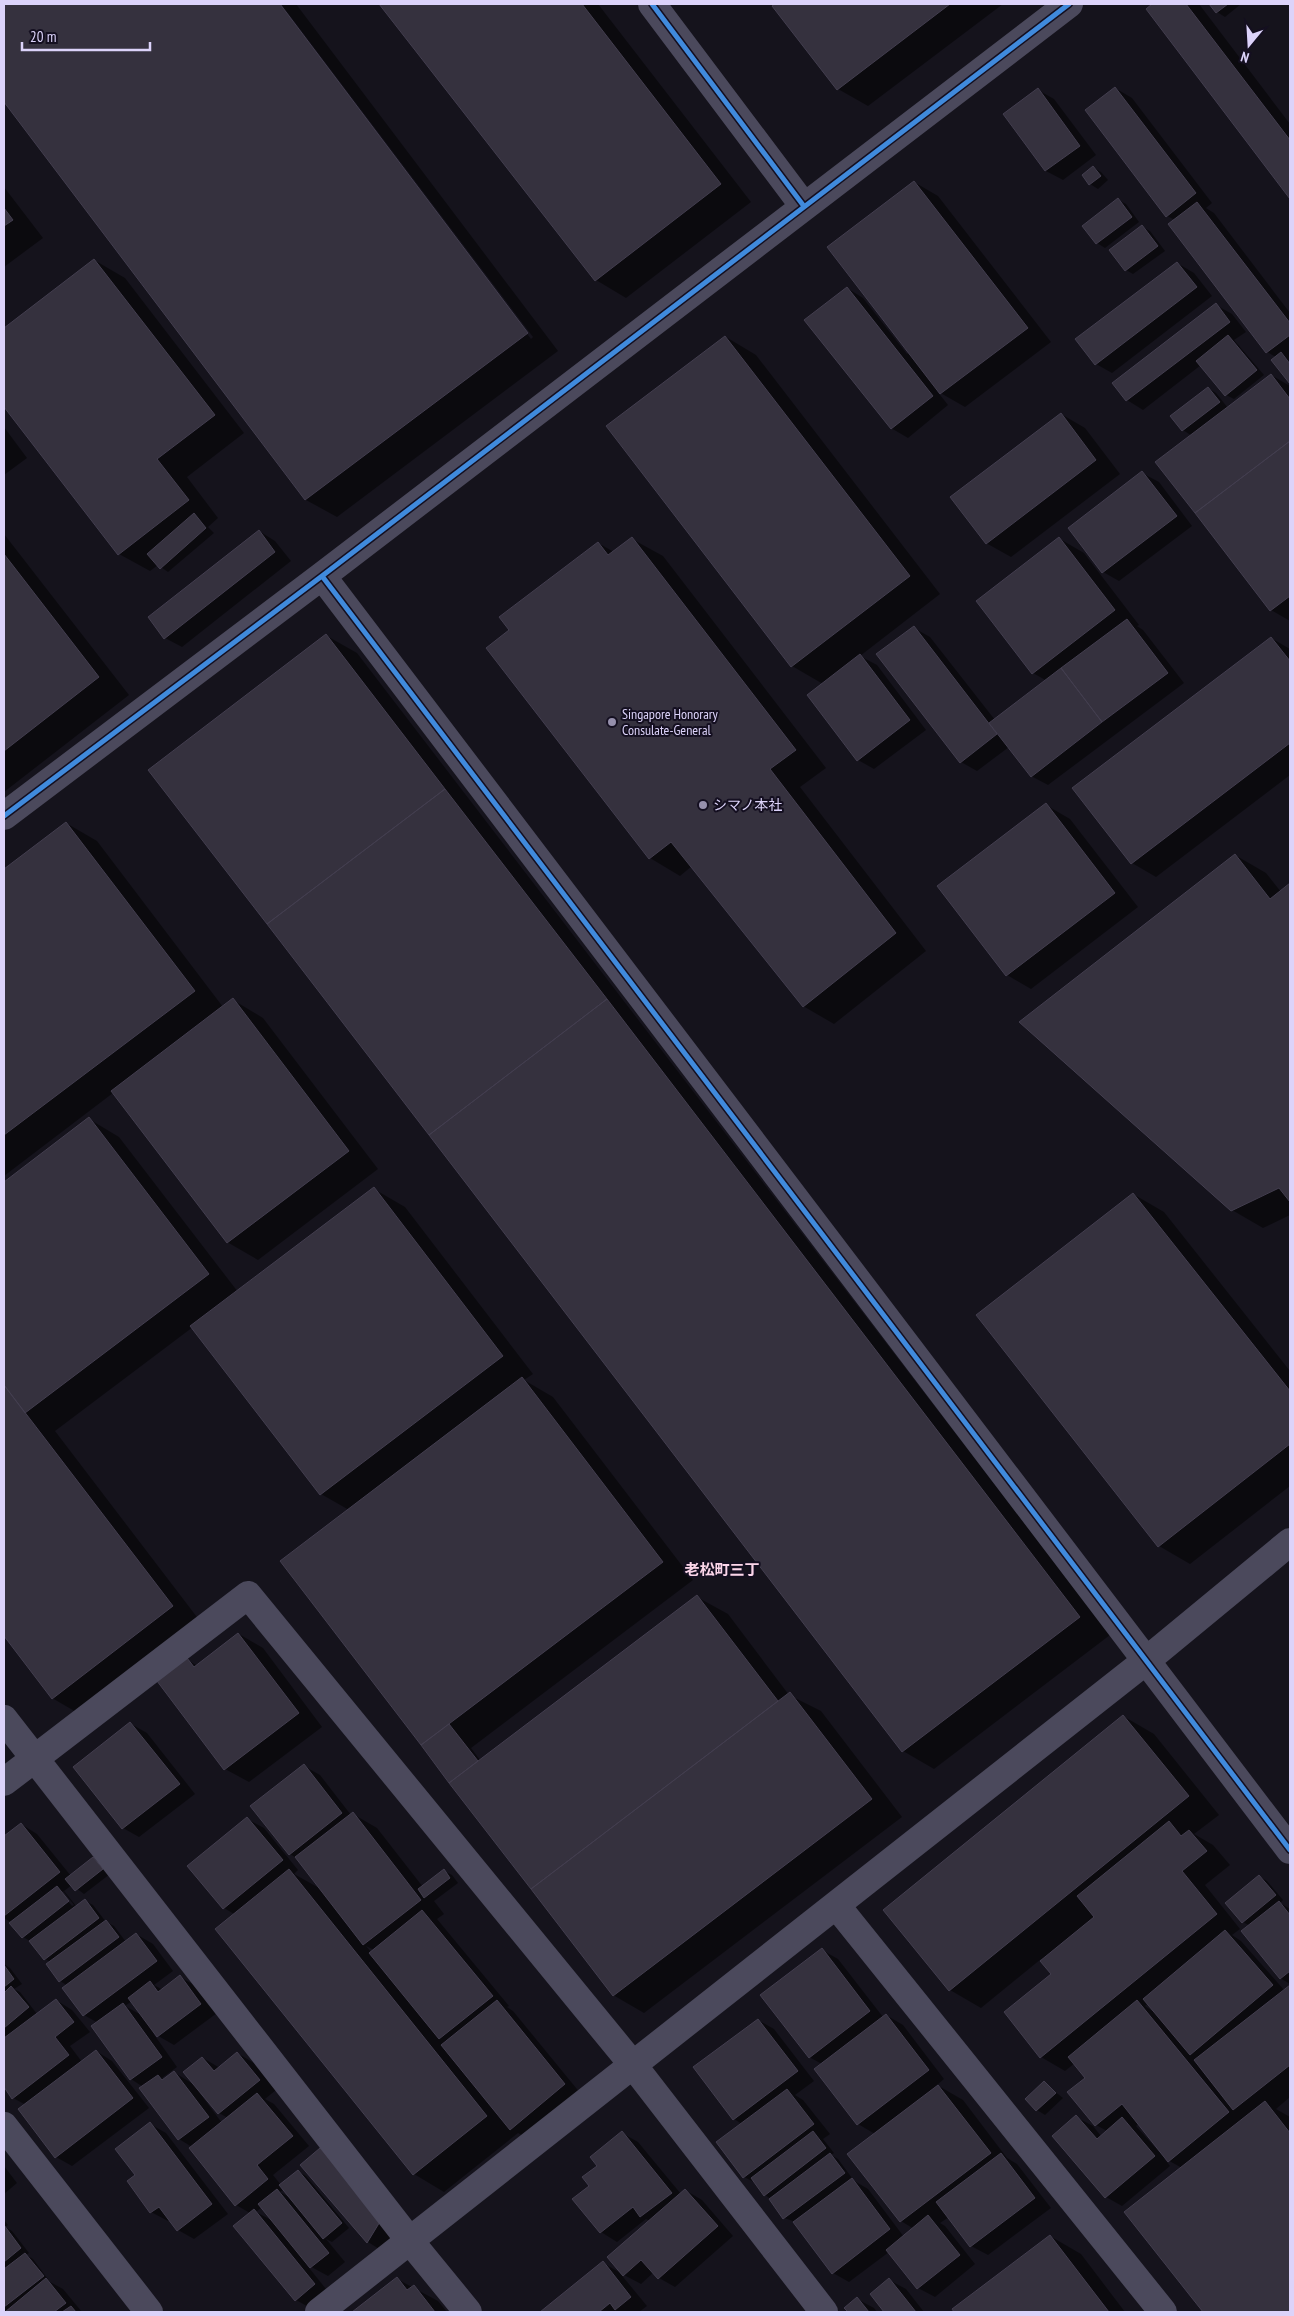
<svg xmlns="http://www.w3.org/2000/svg" width="1294" height="2316" viewBox="0 0 1294 2316" font-family="'PT Sans Narrow','Noto Sans JP',sans-serif">
<rect width="100%" height="100%" fill="#15131c"/>
<!-- shadow -->
<path fill="#0007" fill-rule="evenodd" d="M 4,4 L 278,4 L 531,339 L 533,337 L 281,4 L 296,4 L 558,351 L 337,517 L 306,500 L 4,100 Z
M 381,4 L 598,4 L 751,202 L 626,298 L 596,280 Z
M 777,4 L 1003,4 L 868,106 L 838,89 L 774,6 Z
M 1154,4 L 1199,4 L 1290,124 L 1290,197 L 1147,9 Z
M 1211,4 L 1241,4 L 1225,17 L 1217,12 Z
M 1115,88 L 1132,98 L 1212,203 L 1206,208 L 1214,213 L 1290,313 L 1290,382 L 1273,360 L 1276,357 L 1267,352 L 1175,220 L 1167,216 Z
M 1038,90 L 1054,99 L 1096,155 L 1063,180 L 1046,171 L 1005,114 Z
M 1093,167 L 1101,172 L 1108,180 L 1098,189 L 1090,184 Z
M 914,182 L 938,196 L 1051,342 L 965,407 L 937,391 L 948,405 L 908,438 L 891,428 L 847,288 L 863,298 L 907,354 L 909,352 Z
M 4,187 L 43,238 L 4,267 Z
M 1118,200 L 1126,204 L 1139,222 L 1105,248 L 1097,243 L 1084,226 Z
M 1142,227 L 1150,231 L 1165,251 L 1133,274 L 1126,270 Z
M 94,260 L 125,278 L 244,433 L 187,477 L 218,518 L 208,527 L 214,533 L 168,572 L 158,565 L 150,571 L 119,554 L 4,405 L 4,330 Z
M 1177,263 L 1194,273 L 1212,296 L 1112,373 L 1096,364 Z
M 1216,305 L 1232,314 L 1246,332 L 1234,340 L 1264,375 L 1234,399 L 1226,395 L 1201,365 L 1143,410 L 1127,400 Z
M 726,337 L 756,355 L 940,594 L 860,656 L 877,665 L 926,730 L 874,769 L 858,760 L 823,684 L 792,666 L 608,427 Z
M 1271,375 L 1290,386 L 1290,621 L 1271,610 L 1192,436 L 1183,430 L 1172,416 L 1208,388 L 1216,393 L 1228,408 Z
M 1061,414 L 1085,428 L 1120,474 L 1011,557 L 986,543 Z
M 4,427 L 27,458 L 4,475 Z
M 1142,473 L 1159,482 L 1192,526 L 1119,581 L 1103,572 Z
M 259,531 L 275,541 L 291,561 L 182,647 L 165,638 Z
M 4,534 L 129,695 L 4,792 Z
M 632,539 L 663,556 L 826,768 L 800,787 L 926,951 L 834,1024 L 803,1006 L 692,866 L 680,876 L 650,858 L 511,630 L 598,543 L 614,552 Z
M 1060,539 L 1084,553 L 1139,625 L 1137,626 L 1143,630 L 1184,683 L 1048,785 L 1031,776 L 1009,747 L 977,771 L 961,762 L 914,628 L 930,637 L 995,720 L 1047,681 L 1033,673 Z
M 327,636 L 357,653 L 1110,1635 L 934,1769 L 903,1751 Z
M 1271,638 L 1290,649 L 1290,775 L 1156,877 L 1132,863 Z
M 1046,805 L 1070,819 L 1138,907 L 1031,989 L 1007,975 Z
M 66,823 L 97,841 L 223,1007 L 233,1000 L 263,1018 L 378,1169 L 258,1260 L 227,1242 L 113,1093 L 4,1176 L 4,870 Z
M 1235,855 L 1266,873 L 1281,892 L 1290,885 L 1290,1215 L 1263,1228 L 1232,1210 Z
M 89,1119 L 119,1137 L 238,1292 L 374,1189 L 405,1207 L 533,1374 L 524,1380 L 553,1397 L 693,1580 L 471,1748 L 480,1760 L 697,1597 L 728,1614 L 789,1695 L 821,1711 L 902,1817 L 644,2013 L 613,1995 L 281,1561 L 349,1510 L 321,1494 L 193,1327 L 55,1431 L 203,1625 L 83,1716 L 52,1698 L 4,1634 L 4,1183 Z
M 1133,1194 L 1164,1212 L 1290,1371 L 1290,1486 L 1190,1564 L 1159,1546 L 978,1316 Z
M 239,1634 L 263,1648 L 322,1727 L 249,1782 L 225,1769 L 187,1660 L 198,1666 Z
M 1123,1716 L 1154,1734 L 1219,1815 L 1194,1834 L 1213,1845 L 1230,1865 L 1205,1885 L 1240,1929 L 1232,1935 L 1241,1941 L 1285,1991 L 1290,1986 L 1290,2097 L 1276,2109 L 1290,2117 L 1290,2312 L 1205,2312 L 1126,2212 L 1182,2168 L 1164,2158 L 1170,2166 L 1122,2206 L 1106,2197 L 1076,2117 L 1093,2126 L 1101,2136 L 1107,2131 L 1096,2125 L 1087,2078 L 1075,2063 L 1065,2071 L 1041,2057 L 1053,1974 L 1041,1959 L 981,2008 L 950,1990 L 885,1910 ZM 1148,2003 L 1154,2012 L 1145,2006 ZM 1139,2123 L 1164,2154 L 1162,2155 L 1136,2126 Z
M 131,1724 L 147,1733 L 195,1794 L 139,1837 L 123,1828 Z
M 304,1766 L 320,1775 L 351,1815 L 353,1814 L 377,1828 L 423,1887 L 444,1871 L 452,1875 L 458,1883 L 434,1901 L 444,1914 L 437,1919 L 509,2006 L 507,2007 L 513,2011 L 581,2094 L 527,2138 L 518,2133 L 444,2192 L 414,2174 L 234,1914 L 224,1908 L 247,1819 L 264,1828 L 298,1870 L 294,1874 L 321,1889 L 298,1859 L 290,1854 ZM 366,1946 L 374,1950 L 371,1952 Z
M 21,1824 L 37,1834 L 71,1876 L 93,1859 L 101,1863 L 110,1874 L 84,1894 L 72,1885 L 64,1891 L 77,1907 L 85,1901 L 93,1905 L 106,1922 L 114,1926 L 126,1942 L 136,1934 L 153,1944 L 173,1971 L 154,1985 L 163,1990 L 180,1977 L 196,1986 L 217,2013 L 174,2045 L 153,2033 L 177,2067 L 162,2078 L 164,2080 L 175,2073 L 195,2085 L 203,2058 L 220,2068 L 237,2053 L 254,2063 L 276,2090 L 265,2099 L 274,2104 L 309,2146 L 273,2175 L 281,2185 L 298,2171 L 306,2176 L 349,2228 L 332,2242 L 326,2239 L 345,2262 L 328,2276 L 306,2264 L 330,2294 L 312,2309 L 296,2300 L 250,2213 L 236,2205 L 192,2147 L 179,2139 L 143,2087 L 131,2079 L 98,2023 L 84,2015 L 68,1986 L 60,1981 L 51,1962 L 45,1959 L 30,1941 L 23,1937 L 12,1923 L 4,1918 L 4,1837 ZM 63,1891 L 74,1905 L 72,1906 L 61,1893 ZM 132,2001 L 143,2016 L 125,2006 ZM 197,2087 L 219,2113 L 228,2118 L 222,2123 L 196,2088 ZM 284,2189 L 292,2199 L 280,2192 ZM 262,2207 L 273,2221 L 256,2212 Z
M 1259,1876 L 1267,1881 L 1283,1900 L 1280,1903 L 1290,1909 L 1290,1984 L 1280,1978 L 1250,1926 L 1243,1922 L 1227,1903 Z
M 822,1950 L 838,1959 L 883,2017 L 886,2015 L 903,2025 L 944,2079 L 937,2085 L 963,2100 L 1007,2158 L 1017,2164 L 1051,2208 L 988,2255 L 971,2246 L 949,2217 L 940,2223 L 945,2226 L 975,2264 L 935,2297 L 918,2288 L 889,2252 L 849,2282 L 833,2273 L 793,2221 L 784,2218 L 771,2199 L 765,2195 L 756,2183 L 744,2177 L 742,2124 L 734,2119 L 695,2067 L 758,2020 L 774,2029 L 814,2081 L 795,2095 L 803,2100 L 830,2134 L 823,2139 L 834,2153 L 831,2155 L 838,2159 L 852,2178 L 851,2179 L 868,2189 L 904,2237 L 914,2229 L 901,2221 L 875,2134 L 858,2124 L 822,2064 L 809,2057 Z
M 4,1964 L 10,1968 L 22,1984 L 14,1989 L 20,1992 L 37,2014 L 56,2000 L 72,2010 L 90,2032 L 70,2046 L 82,2062 L 96,2051 L 112,2061 L 149,2108 L 72,2166 L 56,2157 L 26,2105 L 13,2098 L 4,2085 Z
M 1044,2083 L 1063,2098 L 1045,2115 L 1037,2110 L 1026,2099 Z
M 150,2124 L 166,2133 L 228,2214 L 194,2239 L 178,2230 L 170,2220 L 168,2221 L 151,2212 L 137,2175 Z
M 622,2133 L 638,2142 L 681,2194 L 685,2190 L 702,2200 L 733,2236 L 675,2287 L 659,2278 L 654,2272 L 641,2284 L 624,2275 L 650,2221 L 646,2219 L 617,2242 L 601,2232 L 591,2186 L 599,2166 Z
M 321,2150 L 337,2159 L 397,2230 L 384,2252 L 368,2242 L 302,2165 Z
M 4,2166 L 17,2183 L 4,2194 Z
M 4,2220 L 8,2225 L 5,2227 L 12,2231 L 29,2253 L 26,2255 L 33,2259 L 50,2282 L 63,2289 L 82,2312 L 4,2312 Z
M 1050,2236 L 1081,2254 L 1125,2312 L 956,2312 L 954,2309 Z
M 603,2263 L 619,2272 L 647,2306 L 639,2312 L 542,2312 Z
M 397,2279 L 438,2301 L 447,2312 L 354,2312 Z
M 889,2280 L 906,2289 L 924,2312 L 886,2312 L 872,2294 Z
M 857,2299 L 874,2308 L 877,2312 L 849,2312 L 846,2308 Z"/>
<!-- building -->
<path fill="#35313e" stroke="#433e4f" d="M 4,4 L 280,4 L 528,333 L 305,500 L 4,102 Z
M 379,4 L 582,4 L 721,184 L 595,281 Z
M 775,4 L 950,4 L 837,90 L 772,6 Z
M 1152,4 L 1186,4 L 1290,140 L 1290,199 L 1146,9 Z
M 1209,4 L 1228,4 L 1216,13 Z
M 1115,87 L 1196,193 L 1166,217 L 1085,110 Z
M 1038,88 L 1080,146 L 1045,171 L 1003,114 Z
M 1093,166 L 1101,176 L 1089,185 L 1082,175 Z
M 914,181 L 1028,328 L 940,394 L 827,247 Z
M 1118,198 L 1132,217 L 1096,244 L 1082,226 Z
M 1197,202 L 1290,323 L 1290,335 L 1266,353 L 1168,224 Z
M 4,208 L 13,220 L 4,226 Z
M 1142,225 L 1158,246 L 1125,271 L 1109,250 Z
M 94,259 L 215,415 L 157,459 L 189,500 L 118,555 L 4,407 L 4,328 Z
M 1177,262 L 1197,287 L 1095,365 L 1075,339 Z
M 847,287 L 933,396 L 891,429 L 804,320 Z
M 1216,303 L 1230,322 L 1126,401 L 1112,383 Z
M 1228,335 L 1257,370 L 1225,396 L 1196,361 Z
M 725,336 L 910,576 L 791,667 L 606,426 Z
M 1281,352 L 1290,364 L 1290,384 L 1271,360 Z
M 1271,374 L 1290,399 L 1290,441 L 1195,513 L 1155,462 Z
M 1208,387 L 1220,402 L 1182,431 L 1170,416 Z
M 1061,413 L 1096,460 L 986,544 L 950,497 Z
M 1290,441 L 1290,596 L 1270,611 L 1195,513 Z
M 1142,471 L 1177,516 L 1102,573 L 1068,528 Z
M 194,513 L 206,528 L 160,569 L 147,554 Z
M 259,530 L 275,552 L 164,639 L 148,617 Z
M 632,537 L 796,750 L 770,769 L 896,933 L 803,1007 L 671,842 L 649,859 L 486,648 L 509,630 L 499,617 L 598,542 L 608,555 Z
M 1059,537 L 1115,610 L 1032,674 L 976,601 Z
M 4,554 L 99,677 L 4,751 Z
M 1127,619 L 1168,673 L 1102,722 L 1061,668 Z
M 914,626 L 997,734 L 960,763 L 876,654 Z
M 326,634 L 445,789 L 267,924 L 148,770 Z
M 1271,637 L 1290,661 L 1290,743 L 1131,864 L 1072,788 Z
M 860,654 L 910,720 L 857,761 L 807,695 Z
M 1061,668 L 1102,722 L 1031,777 L 989,723 Z
M 445,789 L 607,999 L 429,1135 L 267,924 Z
M 1046,803 L 1115,893 L 1006,976 L 937,886 Z
M 66,822 L 195,991 L 4,1135 L 4,869 Z
M 1235,854 L 1270,899 L 1290,883 L 1290,1202 L 1279,1188 L 1231,1211 L 1019,1022 Z
M 233,998 L 349,1151 L 227,1243 L 111,1091 Z
M 607,999 L 1080,1617 L 902,1752 L 429,1135 Z
M 89,1117 L 209,1274 L 25,1413 L 4,1385 L 4,1182 Z
M 374,1187 L 503,1356 L 320,1495 L 190,1326 Z
M 1133,1193 L 1290,1391 L 1290,1444 L 1158,1547 L 976,1315 Z
M 522,1377 L 663,1562 L 421,1745 L 280,1561 Z
M 4,1385 L 173,1606 L 52,1699 L 4,1636 Z
M 697,1595 L 778,1701 L 531,1889 L 449,1783 Z
M 238,1633 L 299,1713 L 224,1770 L 157,1681 L 187,1658 L 194,1667 Z
M 790,1692 L 872,1799 L 613,1996 L 531,1889 Z
M 1123,1715 L 1189,1796 L 949,1991 L 883,1910 Z
M 130,1722 L 180,1784 L 122,1829 L 73,1767 Z
M 449,1724 L 478,1761 L 449,1783 L 421,1745 Z
M 304,1764 L 342,1813 L 289,1855 L 250,1806 Z
M 353,1812 L 421,1900 L 363,1945 L 295,1857 Z
M 247,1817 L 283,1860 L 223,1909 L 187,1866 Z
M 1169,1821 L 1181,1836 L 1189,1830 L 1207,1851 L 1182,1871 L 1217,1914 L 1040,2058 L 1004,2012 L 1051,1974 L 1040,1961 L 1094,1917 L 1077,1896 Z
M 21,1823 L 60,1872 L 4,1916 L 4,1836 Z
M 93,1857 L 103,1869 L 75,1891 L 65,1879 Z
M 289,1869 L 487,2116 L 413,2175 L 215,1929 Z
M 444,1869 L 450,1878 L 424,1898 L 418,1889 Z
M 1259,1875 L 1276,1895 L 1242,1923 L 1225,1903 Z
M 57,1886 L 69,1901 L 22,1938 L 9,1923 Z
M 85,1899 L 99,1918 L 44,1960 L 29,1941 Z
M 1279,1901 L 1290,1915 L 1290,1971 L 1280,1979 L 1241,1931 Z
M 422,1910 L 493,1996 L 439,2039 L 369,1953 Z
M 106,1920 L 119,1937 L 59,1982 L 46,1964 Z
M 1225,1930 L 1273,1985 L 1190,2055 L 1143,1999 Z
M 136,1933 L 157,1961 L 83,2016 L 62,1988 Z
M 822,1948 L 870,2011 L 809,2058 L 760,1995 Z
M 4,1965 L 14,1979 L 4,1987 Z
M 180,1975 L 201,2004 L 157,2037 L 128,1998 L 150,1981 L 158,1992 Z
M 1290,1985 L 1290,2065 L 1233,2110 L 1194,2060 Z
M 11,1986 L 29,2007 L 4,2028 L 4,1993 Z
M 56,1999 L 74,2022 L 55,2037 L 69,2055 L 12,2099 L 4,2087 L 4,2038 Z
M 497,2000 L 565,2084 L 510,2130 L 441,2045 Z
M 1137,2000 L 1229,2112 L 1168,2162 L 1122,2104 L 1095,2126 L 1067,2092 L 1085,2078 L 1068,2057 Z
M 123,2003 L 162,2057 L 130,2080 L 91,2026 Z
M 886,2014 L 929,2070 L 857,2125 L 814,2069 Z
M 758,2019 L 798,2071 L 733,2120 L 693,2067 Z
M 96,2050 L 133,2098 L 55,2158 L 18,2109 Z
M 237,2052 L 260,2080 L 218,2114 L 183,2072 L 202,2057 L 214,2071 Z
M 174,2071 L 209,2117 L 178,2140 L 139,2088 L 158,2075 L 162,2080 Z
M 1044,2081 L 1056,2093 L 1036,2111 L 1025,2099 Z
M 938,2085 L 991,2153 L 900,2222 L 847,2154 Z
M 787,2089 L 814,2124 L 743,2178 L 716,2142 Z
M 257,2093 L 293,2136 L 257,2165 L 268,2179 L 235,2206 L 189,2148 Z
M 1265,2101 L 1290,2133 L 1290,2312 L 1203,2312 L 1124,2212 Z
M 1076,2115 L 1097,2139 L 1122,2117 L 1155,2156 L 1105,2198 L 1052,2136 Z
M 150,2122 L 212,2204 L 177,2231 L 159,2207 L 150,2213 L 127,2181 L 135,2175 L 115,2149 Z
M 622,2131 L 672,2193 L 640,2217 L 633,2207 L 600,2233 L 572,2199 L 589,2186 L 582,2177 L 597,2166 L 590,2157 Z
M 813,2131 L 826,2148 L 764,2196 L 751,2178 Z
M 320,2148 L 381,2220 L 367,2243 L 300,2165 Z
M 830,2153 L 845,2173 L 783,2219 L 769,2199 Z
M 1001,2153 L 1035,2198 L 970,2247 L 936,2202 Z
M 298,2170 L 342,2223 L 323,2239 L 279,2185 Z
M 852,2178 L 890,2229 L 832,2274 L 793,2222 Z
M 277,2189 L 329,2253 L 310,2268 L 258,2204 Z
M 685,2189 L 718,2226 L 658,2279 L 641,2260 L 623,2276 L 607,2257 Z
M 254,2209 L 315,2284 L 295,2301 L 233,2226 Z
M 928,2215 L 960,2255 L 917,2289 L 886,2250 Z
M 4,2225 L 21,2248 L 4,2262 Z
M 1050,2235 L 1109,2312 L 954,2312 L 952,2309 Z
M 25,2253 L 44,2276 L 4,2307 L 4,2269 Z
M 603,2261 L 631,2297 L 615,2310 L 610,2303 L 599,2312 L 540,2312 Z
M 397,2277 L 407,2290 L 414,2285 L 435,2312 L 352,2312 Z
M 46,2278 L 66,2303 L 54,2312 L 5,2312 Z
M 889,2278 L 916,2312 L 884,2312 L 870,2294 Z
M 857,2297 L 869,2312 L 848,2312 L 844,2308 Z
M 71,2306 L 76,2312 L 62,2312 Z"/>
<g fill="none" stroke-linecap="round" stroke-linejoin="round">
<!-- minor -->
<path stroke="#4b495c" stroke-width="28" d="M 652,4 L 803,205
M 322,576 L 1290,1850
M 4,816 L 322,576 L 1069,4
M 4,1719 L 410,2241 L 468,2312
M 4,1782 L 248,1595 L 633,2065 L 824,2312
M 836,1905 L 1163,2312
M 4,2126 L 149,2312
M 319,2312 L 1147,1660 L 1290,1542"/>
<!-- cycleway casing -->
<g stroke="#140f20" stroke-width="8">
<path id="cycleway" d="M 652,4 L 803,205
M 322,576 L 1290,1850
M 4,816 L 322,576 L 1069,4"/>
</g>
<!-- cycleway -->
<use href="#cycleway" stroke="#408adc" stroke-width="5"/>
</g>
<!-- markers -->
<g fill="#9690ac" stroke="#140f20" stroke-width="2">
<circle cx="612" cy="722" r="5"/>
<circle cx="703" cy="805" r="5"/>
</g>
<g text-anchor="middle" dominant-baseline="central" stroke-width="4" stroke-linejoin="round" paint-order="stroke">
<!-- poi labels -->
<g font-size="14" fill="#dcd3fa" stroke="#140f20" text-anchor="start">
<text x="622" y="714">Singapore Honorary<tspan x="622" dy="16">Consulate-General</tspan></text>
<text x="713" y="805">シマノ本社</text>
</g>
<!-- neighbourhood labels -->
<g font-size="15" font-weight="bold" fill="#fbd5e9" stroke="#140f20">
<text x="722" y="1569">老松町三丁</text>
</g>
</g>
<!-- border -->
<rect width="1294" height="2316" fill="none" stroke="#dcd3fa" stroke-width="10"/>
<!-- north arrow -->
<g transform="translate(1249 45) rotate(198)" stroke="#140f20" stroke-width="4" paint-order="stroke">
<path d="M0-4L9 19L0 12L-9 19Z" fill="#dcd3fa"/>
<text y="-8" font-size="14" font-weight="bold" text-anchor="middle" fill="#dcd3fa">N</text>
</g>
<!-- scale -->
<path d="M22 42v8h128v-8" fill="none" stroke="#dcd3fa" stroke-width="2.5"/>
<text x="30" y="42" font-size="15" fill="#dcd3fa" stroke="#140f20" stroke-width="4" paint-order="stroke">20 m</text>
</svg>
